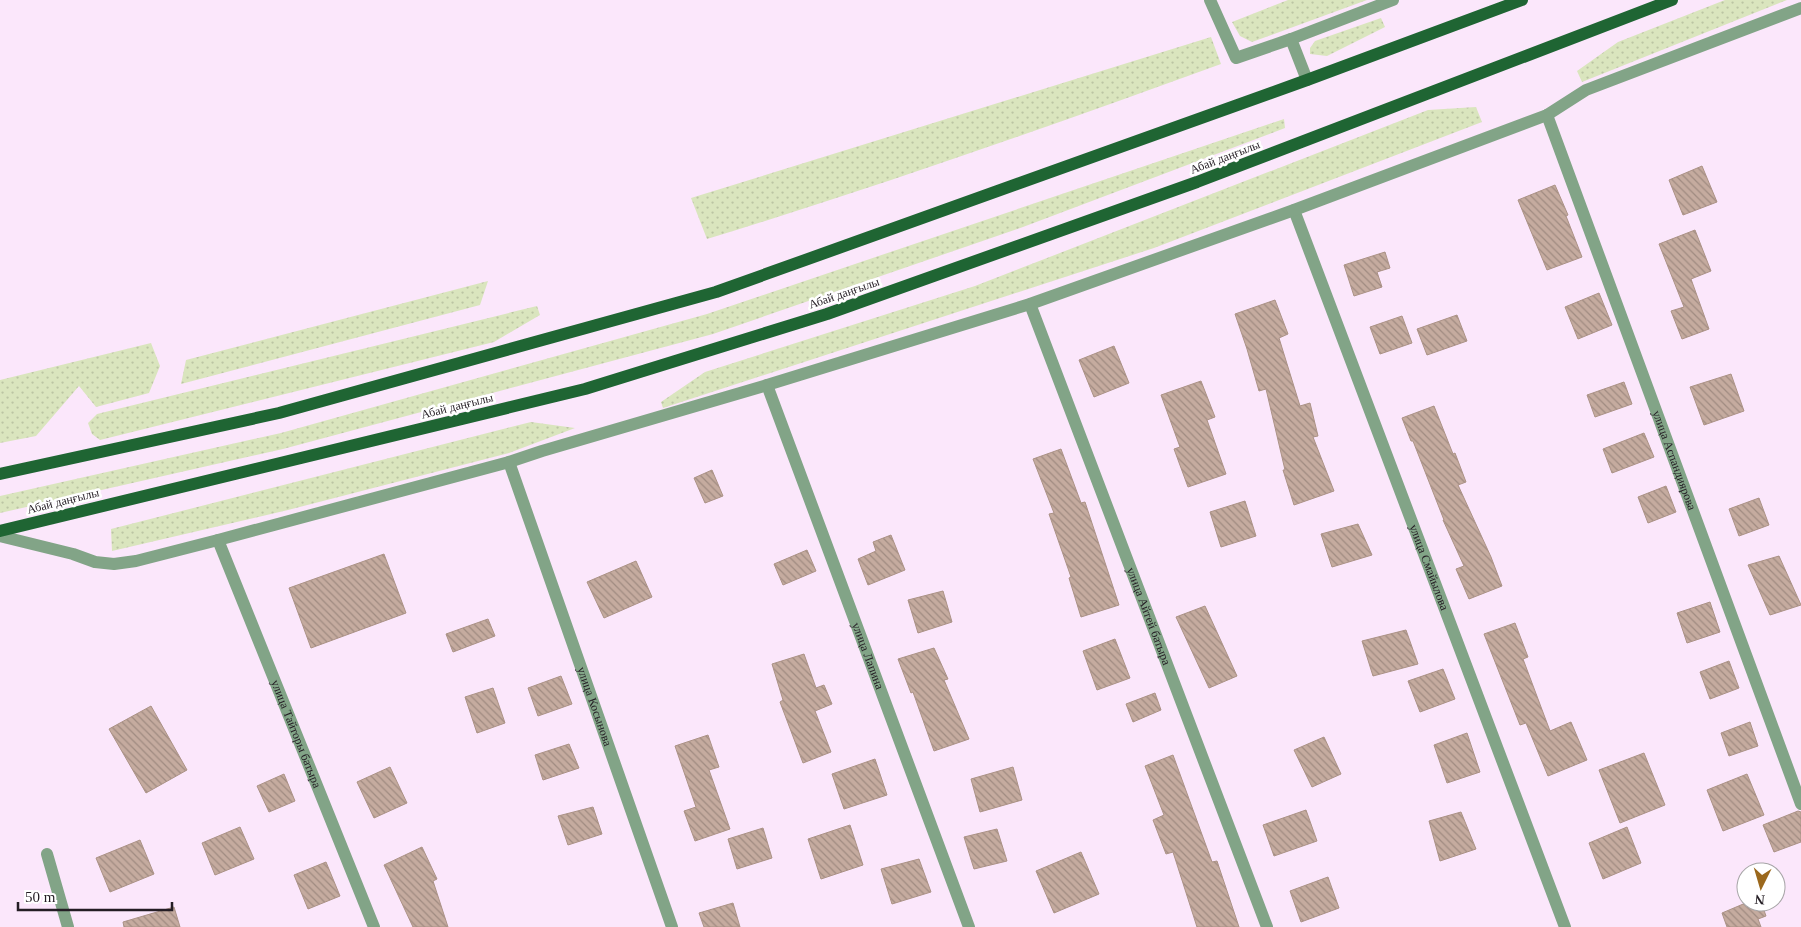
<svg xmlns="http://www.w3.org/2000/svg" width="1801" height="927" viewBox="0 0 1801 927" font-family="'Times New Roman',serif">
<defs>
<pattern id="grass-dots" width="8" height="8" patternUnits="userSpaceOnUse" patternTransform="scale(1.25)"><rect width="8" height="8" fill="#dae5be"/><path d="M2 2h.1M6 6h.1" fill="none" stroke="#bbc4a3" stroke-width="1.8" stroke-linecap="round"/></pattern>
<pattern id="building-back-hatch" width="6" height="6" patternUnits="userSpaceOnUse" patternTransform="scale(1.25)"><rect width="6" height="6" fill="#c5ab9f"/><path d="M-1 5l2 2M0 0l6 6M5-1l2 2" fill="none" stroke="#a08b81"/></pattern>
</defs>
<rect width="100%" height="100%" fill="#fbe7fb"/>
<!-- grass -->
<path fill="url(#grass-dots)" d="M 1288,0 L 1367,0 L 1252,42 L 1240,36 L 1232,22 Z
M 1725,0 L 1787,0 L 1582,82 L 1577,71 L 1618,42 Z
M 1381,18 L 1385,27 L 1327,56 L 1310,54 L 1310,48 L 1315,41 Z
M 1211,37 L 1221,64 C 1051,126 880,186 707,239 L 691,198 Z
M 1476,107 L 1482,122 L 1154,248 L 663,408 L 661,402 L 705,372 L 975,286 L 1428,110 Z
M 1284,119 L 1285,128 L 1023,227 L 713,334 L 283,449 L 0,513 L 0,496 L 281,433 L 707,314 Z
M 488,281 L 480,305 L 181,384 L 186,360 Z
M 537,306 L 540,315 L 494,342 L 100,440 L 92,434 L 88,423 L 97,414 Z
M 151,343 L 160,366 L 149,393 L 96,407 L 79,386 L 36,436 L 0,443 L 0,380 Z
M 531,422 L 575,428 L 509,453 L 288,510 L 112,551 L 111,529 Z"/>
<!-- building -->
<path fill="url(#building-back-hatch)" stroke="#ab9286" d="M 1702,166 L 1717,202 L 1683,215 L 1669,180 Z
M 1555,185 L 1568,215 L 1566,216 L 1582,257 L 1547,270 L 1518,200 Z
M 1695,230 L 1711,271 L 1691,279 L 1709,329 L 1682,339 L 1671,311 L 1684,307 L 1659,244 Z
M 1385,252 L 1390,268 L 1377,272 L 1382,287 L 1354,296 L 1344,265 Z
M 1599,293 L 1612,325 L 1578,339 L 1565,307 Z
M 1275,300 L 1288,334 L 1279,338 L 1300,406 L 1310,403 L 1318,436 L 1313,437 L 1334,491 L 1294,505 L 1283,470 L 1285,470 L 1266,389 L 1259,391 L 1247,349 L 1235,314 Z
M 1457,315 L 1467,341 L 1427,355 L 1417,329 Z
M 1402,316 L 1412,343 L 1380,354 L 1370,327 Z
M 1114,346 L 1129,383 L 1094,397 L 1079,360 Z
M 1731,374 L 1744,411 L 1704,425 L 1690,387 Z
M 1201,381 L 1215,417 L 1207,420 L 1226,474 L 1188,487 L 1174,449 L 1180,447 L 1161,395 Z
M 1624,382 L 1632,404 L 1595,417 L 1587,395 Z
M 1434,406 L 1453,454 L 1455,453 L 1466,482 L 1458,485 L 1491,557 L 1502,586 L 1469,599 L 1456,569 L 1464,566 L 1443,520 L 1444,520 L 1413,441 L 1411,441 L 1402,418 Z
M 1644,433 L 1654,457 L 1612,473 L 1603,449 Z
M 1061,449 L 1081,503 L 1085,502 L 1119,605 L 1081,617 L 1069,578 L 1071,577 L 1049,514 L 1054,513 L 1033,459 Z
M 712,470 L 723,496 L 705,503 L 694,478 Z
M 1666,486 L 1676,512 L 1648,523 L 1638,497 Z
M 1759,498 L 1769,525 L 1739,536 L 1729,509 Z
M 1245,501 L 1256,536 L 1221,547 L 1210,512 Z
M 1358,524 L 1372,555 L 1332,567 L 1321,534 Z
M 891,535 L 905,570 L 868,585 L 858,559 L 876,551 L 873,542 Z
M 807,550 L 816,571 L 783,585 L 774,564 Z
M 384,554 L 406,613 L 311,648 L 289,588 Z
M 1779,556 L 1801,605 L 1770,615 L 1748,565 Z
M 636,561 L 652,597 L 604,618 L 587,582 Z
M 943,591 L 952,622 L 918,633 L 908,600 Z
M 1710,602 L 1720,632 L 1687,643 L 1677,613 Z
M 1205,606 L 1237,676 L 1209,688 L 1176,617 Z
M 488,619 L 495,636 L 453,652 L 446,634 Z
M 1515,623 L 1528,657 L 1523,659 L 1550,731 L 1571,722 L 1587,760 L 1548,776 L 1526,723 L 1520,725 L 1484,634 Z
M 1406,630 L 1418,664 L 1373,676 L 1362,641 Z
M 1115,639 L 1130,678 L 1097,690 L 1083,651 Z
M 934,648 L 948,679 L 944,680 L 969,739 L 934,751 L 913,692 L 911,693 L 898,659 Z
M 804,654 L 816,688 L 824,685 L 832,704 L 815,711 L 831,752 L 803,763 L 780,702 L 783,700 L 772,664 Z
M 1729,661 L 1739,688 L 1710,699 L 1700,672 Z
M 1443,669 L 1455,699 L 1420,712 L 1408,681 Z
M 561,676 L 572,704 L 538,716 L 528,688 Z
M 493,688 L 505,723 L 477,733 L 465,697 Z
M 1155,693 L 1161,710 L 1133,722 L 1126,704 Z
M 151,706 L 187,770 L 146,793 L 109,729 Z
M 1750,722 L 1758,746 L 1729,756 L 1721,733 Z
M 1467,733 L 1480,772 L 1447,783 L 1434,745 Z
M 708,735 L 719,767 L 709,770 L 730,829 L 695,841 L 684,811 L 696,807 L 675,746 Z
M 1324,737 L 1341,774 L 1312,787 L 1294,750 Z
M 569,744 L 579,768 L 543,780 L 535,755 Z
M 1644,753 L 1665,805 L 1620,823 L 1599,770 Z
M 1173,755 L 1212,862 L 1217,861 L 1239,927 L 1197,927 L 1173,852 L 1166,854 L 1153,820 L 1164,815 L 1145,766 Z
M 875,759 L 887,795 L 844,809 L 832,774 Z
M 390,767 L 407,803 L 374,818 L 357,782 Z
M 1013,767 L 1022,800 L 980,812 L 971,779 Z
M 284,774 L 295,801 L 269,812 L 257,786 Z
M 1747,774 L 1764,815 L 1723,831 L 1707,790 Z
M 593,807 L 602,834 L 568,845 L 558,816 Z
M 1306,810 L 1317,841 L 1274,856 L 1263,825 Z
M 1798,811 L 1801,812 L 1801,842 L 1774,852 L 1763,825 Z
M 1461,812 L 1476,849 L 1440,861 L 1429,821 Z
M 850,825 L 863,865 L 821,879 L 808,839 Z
M 240,827 L 254,859 L 215,875 L 202,843 Z
M 1627,827 L 1641,863 L 1603,879 L 1589,843 Z
M 763,828 L 772,858 L 737,869 L 728,839 Z
M 997,829 L 1007,861 L 974,869 L 964,837 Z
M 140,840 L 154,874 L 110,892 L 96,858 Z
M 422,847 L 437,879 L 433,881 L 448,927 L 413,927 L 384,865 Z
M 1081,852 L 1099,894 L 1054,913 L 1036,871 Z
M 919,859 L 931,892 L 892,904 L 881,869 Z
M 326,862 L 340,896 L 308,909 L 294,875 Z
M 1328,877 L 1339,908 L 1301,922 L 1290,891 Z
M 1748,902 L 1761,902 L 1766,916 L 1758,919 L 1761,927 L 1727,927 L 1722,913 Z
M 733,903 L 740,927 L 704,927 L 699,913 Z
M 174,907 L 180,927 L 124,927 L 123,922 Z"/>
<g fill="none" stroke-linecap="round" stroke-linejoin="round">
<!-- minor -->
<g stroke="#82a487" stroke-width="12">
<path d="M 1210,0 L 1236,58 L 1291,39"/>
<path d="M 1307,80 L 1291,39 L 1393,0"/>
<path id="s1" d="M 1547,115 L 1801,804"/>
<path id="s2" d="M 1294,210 L 1565,927"/>
<path id="s3" d="M 1030,304 L 1267,927"/>
<path id="s4" d="M 767,385 L 969,927"/>
<path id="s5" d="M 509,462 L 672,927"/>
<path d="M 0,536 L 73,554 L 95,562 L 114,564 L 136,561 L 218,540 L 509,462 L 542,451 L 767,385 L 1030,304 L 1294,210 L 1547,115 L 1586,90 L 1801,8"/>
<path id="s6" d="M 218,540 L 374,927"/>
<path d="M 47,854 L 68,927"/>
</g>
<!-- major -->
<path stroke="#1f6533" stroke-width="12" d="M 0,474 L 279,413 L 716,292 L 1307,80 L 1522,0
M 0,531 L 585,389 L 827,314 L 1197,182 L 1672,0"/>
</g>
<g text-anchor="middle" dominant-baseline="central" stroke-width="5" stroke-linejoin="round" paint-order="stroke">
<!-- street labels -->
<g font-size="12" fill="#241d24" stroke="#fff">
<text transform="translate(1225 157) rotate(-21)">Абай даңғылы</text>
<text transform="translate(844 293) rotate(-19)">Абай даңғылы</text>
<text transform="translate(457 406) rotate(-14)">Абай даңғылы</text>
<text stroke="none"><textPath href="#s1" startOffset="368">улица Аспандиярова</textPath></text>
<text transform="translate(63 501) rotate(-14)">Абай даңғылы</text>
<text stroke="none"><textPath href="#s2" startOffset="382">улица Смайылова</textPath></text>
<text stroke="none"><textPath href="#s3" startOffset="334">улица Айтей батыра</textPath></text>
<text stroke="none"><textPath href="#s4" startOffset="289">улица Лапина</textPath></text>
<text stroke="none"><textPath href="#s5" startOffset="259">улица Косынова</textPath></text>
<text stroke="none"><textPath href="#s6" startOffset="209">улица Тайторы батыра</textPath></text>
</g>
</g>
<!-- north arrow -->
<g transform="translate(1761 887) rotate(185)"><circle r="24" fill="#ffffff" stroke="#a7a5a7"/>
<path d="M0-4L9 19L0 12L-9 19Z" fill="#9b681d"/>
<text y="-8" font-size="14" font-weight="bold" text-anchor="middle" fill="#241d24">N</text>
</g>
<!-- scale -->
<path d="M18 902v8h154v-8" fill="none" stroke="#241d24" stroke-width="2.5"/>
<text x="25" y="902" font-size="15" fill="#241d24" stroke="#ffffff" stroke-width="4" paint-order="stroke">50 m</text>
</svg>
